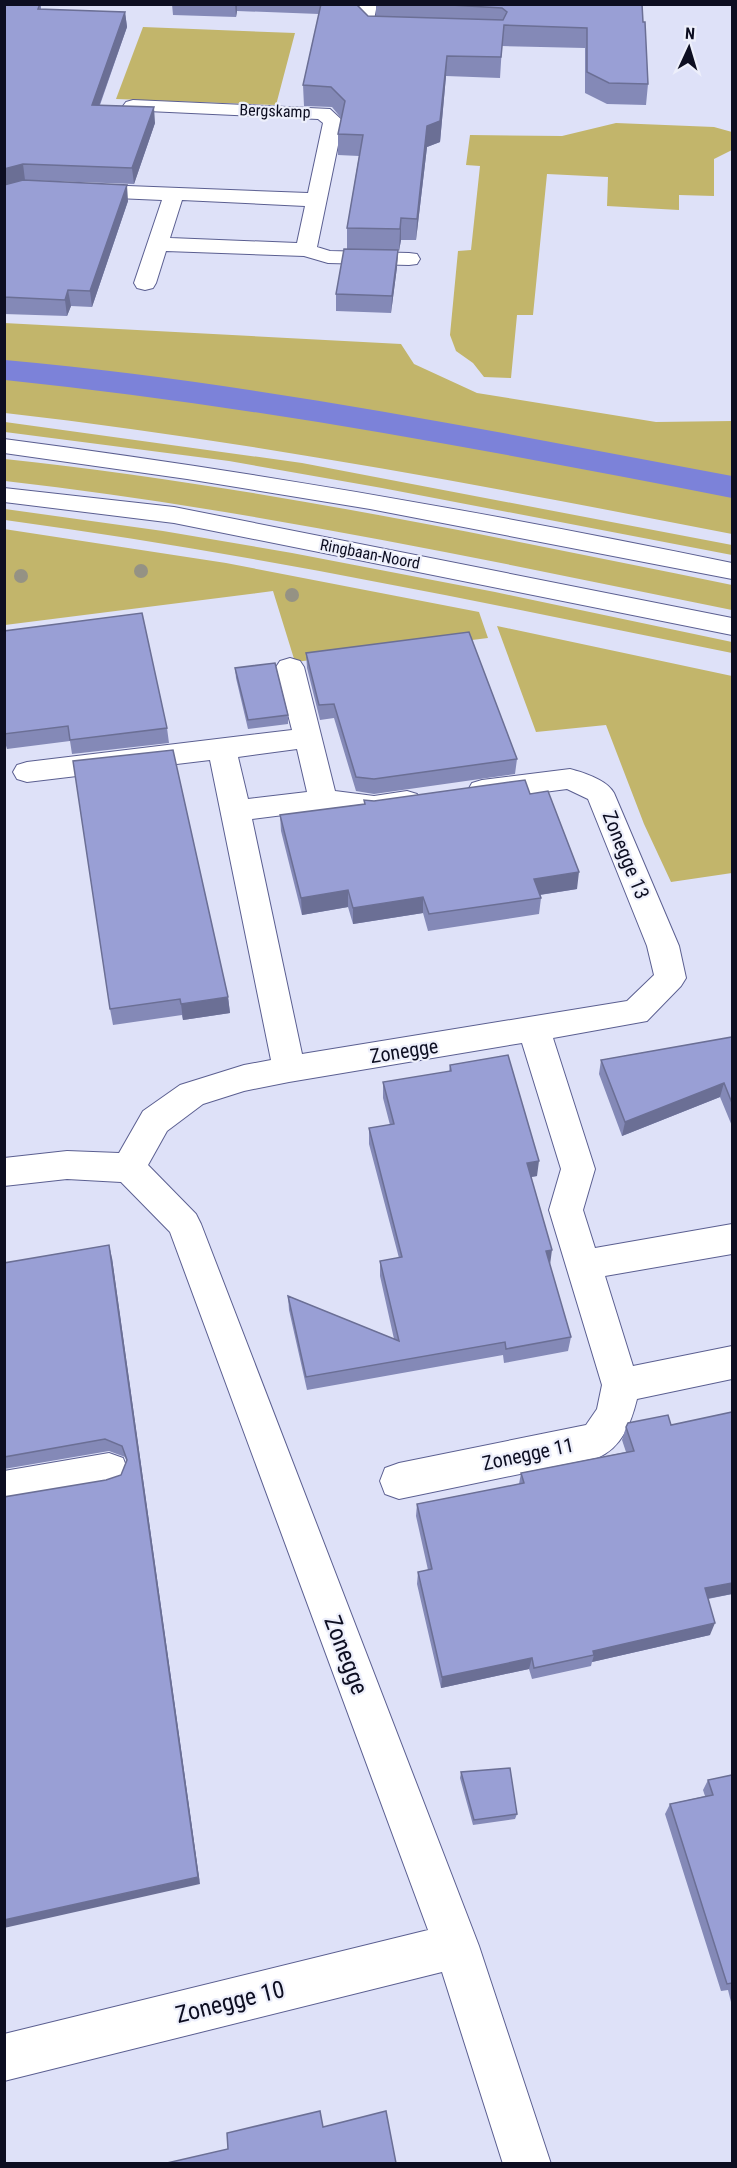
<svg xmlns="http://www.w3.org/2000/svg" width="737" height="2168" viewBox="0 0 737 2168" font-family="'Roboto Condensed',sans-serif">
<rect width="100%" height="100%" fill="#dee1f8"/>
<!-- green -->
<path fill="#c2b56b" d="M 143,27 L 295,33 L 276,105 L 116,99 Z
M 616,123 L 714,127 L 732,132 L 732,150 L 714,159 L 714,196 L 679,195 L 679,210 L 607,206 L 608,177 L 547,174 L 533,315 L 517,315 L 511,378 L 484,377 L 473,363 L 456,351 L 450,335 L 458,251 L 471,250 L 480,166 L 466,165 L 470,135 L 562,136 Z
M 4,323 L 401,344 L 414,364 L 477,393 L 656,422 L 732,421 L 732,534 C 491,487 249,441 5,413 Z
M 5,422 L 302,463 L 732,545 L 732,555 L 382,488 L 229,461 L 5,432 Z
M 5,459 C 249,485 491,536 732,585 L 732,610 C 491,561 249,509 5,481 Z
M 5,509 L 163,531 L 292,553 L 495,592 L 732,642 L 732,653 C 490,604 250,553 5,520 Z
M 4,529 L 226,563 L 479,612 L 488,638 L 295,662 L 273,591 L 5,625 Z
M 497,626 L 732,676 L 732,873 L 671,882 L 644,824 L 606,725 L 536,732 Z"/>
<!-- water -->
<path fill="#7c82d9" d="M 5,360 C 249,382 491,431 732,476 L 732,498 C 491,451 249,405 5,380 Z"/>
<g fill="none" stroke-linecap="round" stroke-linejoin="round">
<!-- street casing -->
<g stroke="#5b5f91" stroke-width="2">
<path id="street" d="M 359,4 L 377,4 L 374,20 L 379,25 L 407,27 L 410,31 L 407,35 L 368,34 L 356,21 Z
M 133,100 L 330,109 L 343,121 L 317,247 L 330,251 L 409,253 L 417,254 L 420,259 L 417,264 L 409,265 L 328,263 L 304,256 L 166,251 L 156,283 L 153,288 L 145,290 L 137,288 L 134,283 L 162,200 L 25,194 L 4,199 L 4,187 L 25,182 L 308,193 L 323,123 L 318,119 L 126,110 L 123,106 L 126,102 ZM 182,200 L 305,206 L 297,243 L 170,238 Z
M 290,658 L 300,661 L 304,667 L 335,791 L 374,796 L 407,791 L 417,794 L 421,801 L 417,808 L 374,816 L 323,810 L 252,819 L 302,1054 L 627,1001 L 654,975 L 647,946 L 588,799 L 567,789 L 482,800 L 472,797 L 468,790 L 472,783 L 482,780 L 570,769 C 585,773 607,780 614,793 L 679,946 L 686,978 L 681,986 L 647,1021 L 553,1038 L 595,1169 L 583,1210 L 595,1248 L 732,1224 L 732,1254 L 605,1276 L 633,1366 L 732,1346 L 732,1379 L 637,1399 C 631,1423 622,1448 597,1458 L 399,1499 L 385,1494 L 380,1481 L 385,1468 L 399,1463 L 586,1425 L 597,1409 L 602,1385 L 549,1210 L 561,1169 L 522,1043 L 289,1082 L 244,1091 L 203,1104 L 167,1131 L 148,1165 L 196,1214 L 201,1224 L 479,1946 L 551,2164 L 503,2164 L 442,1972 L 4,2081 L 4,2034 L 428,1930 L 170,1232 L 121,1182 L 67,1179 L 4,1186 L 4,1158 L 67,1151 L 119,1153 L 143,1111 L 180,1085 L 244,1065 L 271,1060 L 210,760 L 27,782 L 17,779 L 13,772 L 17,765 L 27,762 L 292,730 L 276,667 L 280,661 ZM 297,749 L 307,792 L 248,799 L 238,757 Z
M 109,1453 L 123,1458 L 128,1471 L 123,1484 L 109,1489 L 4,1507 L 4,1471 Z"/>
</g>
<!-- primary casing -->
<g stroke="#5b5f91" stroke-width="2">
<path id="primary" d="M 4,439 C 249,471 491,513 732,563 L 732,579 L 370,509 L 187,479 L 4,453 Z
M 4,488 L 174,507 L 732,618 L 732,635 L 174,523 L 4,502 Z"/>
</g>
<!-- street -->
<use href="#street" fill="#fff" fill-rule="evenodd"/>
<!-- primary -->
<use href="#primary" fill="#fff" fill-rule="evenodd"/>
</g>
<!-- trees -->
<g fill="#959284">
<circle cx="141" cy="571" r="7"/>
<circle cx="21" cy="576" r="7"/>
<circle cx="292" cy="595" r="7"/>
</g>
<!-- wall -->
<path fill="#8489b7" d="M 4,4 L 41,4 L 41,9 L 125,12 L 127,27 L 100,105 L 155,123 L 134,184 L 23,180 L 128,201 L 92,307 L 71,306 L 67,316 L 4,314 Z
M 172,4 L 357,4 L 368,16 L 376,16 L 376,4 L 642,4 L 643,22 L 648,84 L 646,105 L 607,104 L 585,93 L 585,48 L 502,46 L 500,78 L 446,76 L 440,142 L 427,147 L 416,240 L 401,240 L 399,251 L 398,250 L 397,267 L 391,313 L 336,311 L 336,294 L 347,249 L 347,228 L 359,156 L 338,155 L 338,134 L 341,118 L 332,107 L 304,106 L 303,85 L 319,14 L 237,11 L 236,17 L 173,15 Z
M 4,631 L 167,728 L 169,743 L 72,754 L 70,741 L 7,749 L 4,739 Z
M 306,653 L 517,759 L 515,774 L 374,794 L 356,791 L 334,718 L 320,720 L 307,668 Z
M 235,668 L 288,715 L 288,724 L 248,729 L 236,678 Z
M 173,750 L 228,997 L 230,1013 L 183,1020 L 182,1015 L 113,1025 L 110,1009 Z
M 530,794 L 577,889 L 540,895 L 541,898 L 539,914 L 428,931 L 423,913 L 353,924 L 348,907 L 302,915 L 281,831 L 280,815 L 364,804 L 364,800 L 374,801 Z
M 732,1037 L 732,1126 L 720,1097 L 622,1136 L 599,1074 L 601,1060 Z
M 450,1065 L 537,1176 L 531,1177 L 550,1265 L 571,1337 L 568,1351 L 504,1363 L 503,1355 L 307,1390 L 289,1310 L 288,1296 L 394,1339 L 380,1276 L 380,1261 L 399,1258 L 369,1144 L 369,1128 L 390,1125 L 383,1098 L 383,1082 L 449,1072 Z
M 112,1258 L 200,1884 L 106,1480 L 121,1475 L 127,1462 L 125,1457 L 109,1451 L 4,1469 L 4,1263 Z
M 732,1412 L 732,1594 L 708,1599 L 710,1635 L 592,1662 L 591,1666 L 532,1679 L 529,1669 L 441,1688 L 417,1584 L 418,1572 L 428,1570 L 416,1516 L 417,1504 L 519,1484 L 521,1473 L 626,1452 L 622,1440 L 626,1427 L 671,1425 Z
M 461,1772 L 517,1814 L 515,1819 L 473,1825 L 460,1778 Z
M 732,1775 L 732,2006 L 728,1990 L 721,1991 L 665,1814 L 670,1804 L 705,1796 L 703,1790 L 708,1780 Z"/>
<!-- shaded-wall -->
<path fill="#6b6f95" d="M 235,4 L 237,4 L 237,11 L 236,17 Z
M 125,12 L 127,27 L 94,120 L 92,105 Z
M 447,56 L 446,76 L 440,142 L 427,147 L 416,240 L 417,219 L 427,126 Z
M 154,107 L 155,123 L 134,184 L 132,168 Z
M 23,164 L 25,180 L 4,186 L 4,169 Z
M 127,185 L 128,201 L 92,307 L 90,291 Z
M 401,218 L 401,240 L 399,251 L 400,229 Z
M 398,250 L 397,267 L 391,313 L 392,296 Z
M 68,290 L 71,306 L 67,316 L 65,300 Z
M 579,872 L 577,889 L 532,896 L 534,879 Z
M 348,890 L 348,907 L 302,915 L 301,898 Z
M 423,897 L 423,913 L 353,924 L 353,908 Z
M 228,997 L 230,1013 L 183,1020 L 181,1004 Z
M 724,1083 L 720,1097 L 622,1136 L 625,1122 Z
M 539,1161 L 537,1176 L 525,1178 L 527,1163 Z
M 109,1245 L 112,1258 L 200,1884 L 4,1928 L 4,1920 L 198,1877 Z
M 552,1250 L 550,1265 L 546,1251 Z
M 732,1583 L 732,1594 L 700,1600 L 705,1588 Z
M 715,1623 L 710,1635 L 592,1662 L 594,1655 L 593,1651 Z
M 532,1658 L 529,1669 L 441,1688 L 442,1677 Z"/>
<!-- building -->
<path fill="#999fd5" stroke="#6b6f95" stroke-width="1.5" d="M 4,4 L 40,4 L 38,9 L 125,12 L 92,105 L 154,107 L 132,168 L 23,164 L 4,169 Z
M 321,4 L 356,4 L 368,16 L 503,20 L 507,12 L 502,8 L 434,4 L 642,4 L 643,22 L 645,22 L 648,84 L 609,83 L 587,72 L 587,28 L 504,25 L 501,57 L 447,56 L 440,121 L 427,126 L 417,219 L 401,218 L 400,229 L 347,228 L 363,135 L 338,134 L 345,101 L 331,87 L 303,85 Z
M 23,180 L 127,185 L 90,291 L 68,290 L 65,300 L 4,297 L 4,185 Z
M 344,249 L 398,250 L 392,296 L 336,294 Z
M 142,613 L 167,728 L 70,740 L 68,726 L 4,734 L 4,631 Z
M 469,632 L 517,759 L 374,779 L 356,777 L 334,704 L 319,705 L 306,653 Z
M 275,663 L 288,715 L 248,720 L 235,668 Z
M 173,750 L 228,997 L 181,1004 L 180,999 L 110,1009 L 73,761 Z
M 525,780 L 530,794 L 548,791 L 579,872 L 534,879 L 541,898 L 429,914 L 423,897 L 353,908 L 348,890 L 301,898 L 280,815 L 365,804 L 364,800 L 374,801 Z
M 732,1037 L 732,1103 L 724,1083 L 625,1122 L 601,1060 Z
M 508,1055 L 539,1161 L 527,1163 L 552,1250 L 546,1251 L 571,1337 L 506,1349 L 505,1342 L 306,1377 L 288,1296 L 399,1341 L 380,1261 L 402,1257 L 369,1128 L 394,1124 L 383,1082 L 451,1071 L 450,1065 Z
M 109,1245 L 198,1877 L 4,1920 L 4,1497 L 106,1480 L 121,1475 L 127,1460 L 122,1446 L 105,1439 L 4,1457 L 4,1263 Z
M 732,1412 L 732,1583 L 705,1588 L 715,1623 L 593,1651 L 594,1655 L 534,1668 L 532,1658 L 442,1677 L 418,1572 L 432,1569 L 417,1504 L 524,1483 L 521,1473 L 634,1451 L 626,1427 L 628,1423 L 668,1415 L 671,1425 Z
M 510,1768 L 517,1814 L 474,1820 L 461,1772 Z
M 732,1775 L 732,1983 L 727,1984 L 670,1804 L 713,1795 L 708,1780 Z
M 320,2111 L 323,2127 L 386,2111 L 396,2163 L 167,2163 L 228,2149 L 227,2133 Z"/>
<g text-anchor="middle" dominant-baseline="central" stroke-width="4.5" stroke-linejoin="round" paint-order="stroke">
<!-- far-street labels -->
<g font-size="16" fill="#0d0e21" stroke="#edeffb">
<text transform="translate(275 111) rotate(2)">Bergskamp</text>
<text transform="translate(370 554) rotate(11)">Ringbaan-Noord</text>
</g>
<!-- street labels -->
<g font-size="20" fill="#0d0e21" stroke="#edeffb">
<text transform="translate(626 855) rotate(68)">Zonegge 13</text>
<text transform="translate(404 1051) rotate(-9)">Zonegge</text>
<text transform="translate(528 1454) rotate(-12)">Zonegge 11</text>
</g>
<!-- near-street labels -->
<g font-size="24" fill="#0d0e21" stroke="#edeffb">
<text transform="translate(346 1655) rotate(69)">Zonegge</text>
<text transform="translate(230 2002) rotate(-14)">Zonegge 10</text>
</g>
</g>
<!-- border -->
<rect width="737" height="2168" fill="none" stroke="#0d0e21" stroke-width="12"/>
<!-- north arrow -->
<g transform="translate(689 48) rotate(4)" stroke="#edeffb" stroke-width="4.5" paint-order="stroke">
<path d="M0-4.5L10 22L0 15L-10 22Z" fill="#0d0e21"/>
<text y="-9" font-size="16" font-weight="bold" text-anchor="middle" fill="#0d0e21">N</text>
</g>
</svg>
